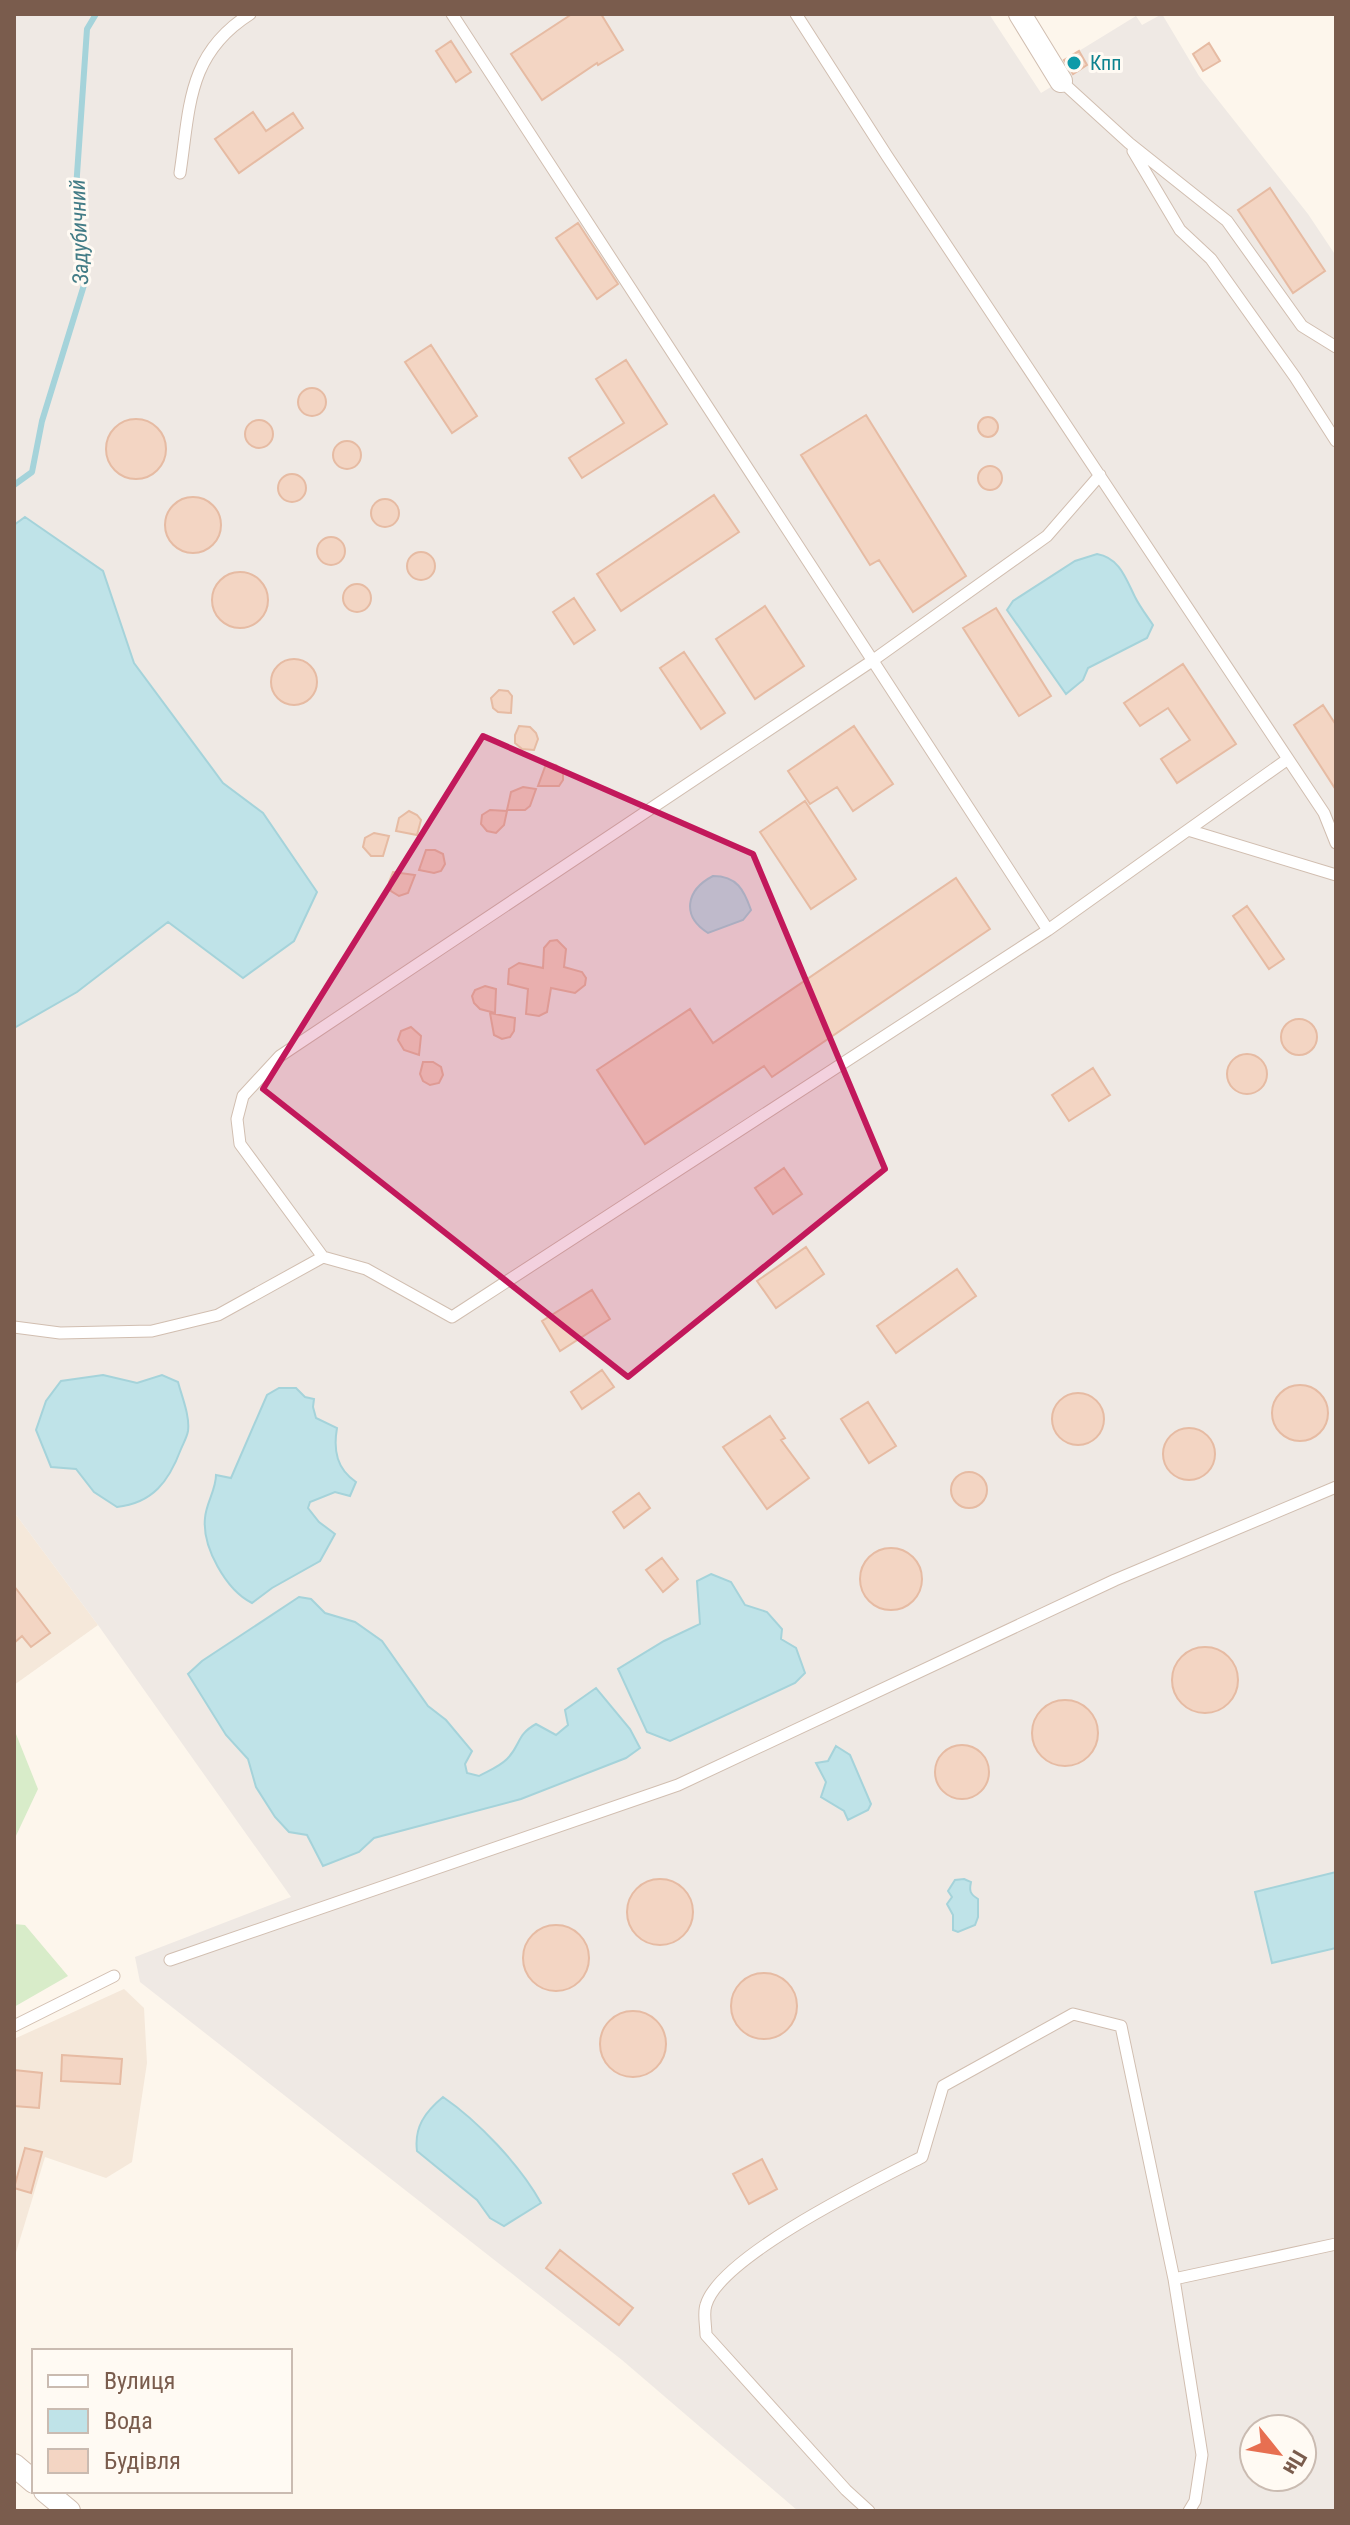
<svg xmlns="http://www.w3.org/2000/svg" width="1350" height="2525" viewBox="0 0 1350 2525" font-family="'Roboto Condensed',sans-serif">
<rect width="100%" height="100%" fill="#fdf6ec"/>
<!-- residential -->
<path fill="#f5e8da" d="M 14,1512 L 98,1625 L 14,1685 Z
M 124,1989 L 144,2008 L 147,2063 L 132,2162 L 106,2178 L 45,2157 L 14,2259 L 14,2039 Z"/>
<!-- industrial -->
<path fill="#efe9e4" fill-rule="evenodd" d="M 14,14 L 989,14 L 1041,93 L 1069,76 L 1061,62 L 1136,16 L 1142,25 L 1162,14 L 1199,76 L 1308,214 L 1336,256 L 1336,2511 L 798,2511 L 622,2360 L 140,1982 L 135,1957 L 291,1897 L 98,1625 L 14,1512 ZM 1254,2429 L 1302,2429 L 1302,2477 L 1254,2477 Z"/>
<!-- green -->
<path fill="#d8ecc9" d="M 14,1729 L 38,1789 L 14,1840 Z
M 14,1924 L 25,1925 L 68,1976 L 14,2007 Z"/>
<!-- water -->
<path fill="#bfe3e8" stroke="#a5d3da" stroke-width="2" d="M 25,517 L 103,571 L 134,663 L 223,783 L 263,813 L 317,892 L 294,941 L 243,978 L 168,922 L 77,992 L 14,1028 L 14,525 Z
M 1097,554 C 1120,558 1126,579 1135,597 C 1140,607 1147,616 1153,625 L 1147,638 L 1088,668 L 1083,680 L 1066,694 L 1007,610 L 1013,601 L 1075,561 Z
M 713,876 C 737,876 744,890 751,910 L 743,920 L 708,933 C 681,916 686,890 713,876 Z
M 103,1375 L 137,1383 L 162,1375 L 178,1382 C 182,1397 190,1416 188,1431 C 187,1437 183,1444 181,1449 C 169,1481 153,1503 117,1507 L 94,1492 L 76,1469 L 51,1467 L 36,1430 L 46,1401 L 61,1381 Z
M 279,1388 L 296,1388 L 305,1397 L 314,1399 L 313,1407 L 316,1418 L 337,1428 C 333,1451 337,1469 356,1482 L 350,1496 L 335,1492 L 310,1502 L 308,1508 L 319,1522 L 335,1534 L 320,1561 L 272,1588 L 252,1603 C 226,1590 202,1547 205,1518 C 206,1503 216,1490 216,1475 L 231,1478 L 267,1395 Z
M 711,1574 L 731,1582 L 745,1605 L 767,1612 L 782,1629 L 781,1639 L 796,1648 L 805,1673 L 795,1683 L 670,1741 L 647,1732 L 618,1669 L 664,1641 L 700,1624 L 697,1581 Z
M 299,1597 L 311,1599 L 325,1613 L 355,1622 L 382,1641 L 428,1706 L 446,1720 L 472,1751 L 465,1764 L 467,1773 L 479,1776 C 488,1771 499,1767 507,1759 C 521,1745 516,1735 536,1724 L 556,1735 L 568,1725 L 565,1710 L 596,1688 L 630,1729 L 640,1748 L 626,1758 L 521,1799 L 374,1838 L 359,1852 L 323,1866 L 307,1835 L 289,1832 L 275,1817 L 256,1787 L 248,1759 L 226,1735 L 188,1674 L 202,1661 Z
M 836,1746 L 850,1755 L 871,1804 L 868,1810 L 848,1820 L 844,1811 L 821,1797 L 826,1782 L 816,1763 L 828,1761 Z
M 1336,1872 L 1336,1948 L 1272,1963 L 1255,1892 Z
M 964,1879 L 971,1882 C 969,1891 970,1894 978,1899 L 978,1917 L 975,1925 L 958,1932 L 953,1930 L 953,1915 L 947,1904 L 952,1897 L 948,1891 L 955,1880 Z
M 443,2097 C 478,2121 520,2165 541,2203 L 504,2226 L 490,2218 L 477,2200 L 417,2151 C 414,2127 425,2112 443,2097 Z"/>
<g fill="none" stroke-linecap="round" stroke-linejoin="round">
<!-- stream -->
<path stroke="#a5d3da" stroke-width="6" d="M 14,485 L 32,472 L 42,421 L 84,285 L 76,189 L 87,29 L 96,14"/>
</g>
<!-- building -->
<path fill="#f3d5c3" stroke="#e6bba3" stroke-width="2" d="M 572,14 L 601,14 L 623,50 L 598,65 L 597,63 L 542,100 L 511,54 Z
M 451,41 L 471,72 L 456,82 L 436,51 Z
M 1209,43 L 1220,61 L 1203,71 L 1193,54 Z
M 1079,51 L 1087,65 L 1073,74 L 1064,60 Z
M 253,112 L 266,131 L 293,113 L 303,128 L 239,173 L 215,139 Z
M 1270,188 L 1325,271 L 1293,293 L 1238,210 Z
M 578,223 L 618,284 L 597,299 L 556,238 Z
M 431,345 L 477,416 L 452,433 L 405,362 Z
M 626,360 L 667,424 L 582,478 L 569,458 L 624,423 L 596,379 Z
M298 402a14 14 0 1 1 28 0a14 14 0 1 1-28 0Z
M 866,415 L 966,576 L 913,612 L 879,560 L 870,565 L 801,455 Z
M978 427a10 10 0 1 1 20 0a10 10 0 1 1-20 0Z
M106 449a30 30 0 1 1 60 0a30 30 0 1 1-60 0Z
M245 434a14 14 0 1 1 28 0a14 14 0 1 1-28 0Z
M333 455a14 14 0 1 1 28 0a14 14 0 1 1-28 0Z
M978 478a12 12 0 1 1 24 0a12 12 0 1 1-24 0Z
M278 488a14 14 0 1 1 28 0a14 14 0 1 1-28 0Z
M 714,495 L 739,532 L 621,611 L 597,574 Z
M165 525a28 28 0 1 1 56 0a28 28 0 1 1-56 0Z
M371 513a14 14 0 1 1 28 0a14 14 0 1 1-28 0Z
M317 551a14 14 0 1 1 28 0a14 14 0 1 1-28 0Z
M407 566a14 14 0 1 1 28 0a14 14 0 1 1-28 0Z
M212 600a28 28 0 1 1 56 0a28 28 0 1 1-56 0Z
M343 598a14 14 0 1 1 28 0a14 14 0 1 1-28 0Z
M 574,598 L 595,630 L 574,644 L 553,612 Z
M 765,606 L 804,666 L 755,699 L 716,639 Z
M 996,608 L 1051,696 L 1019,716 L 963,628 Z
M 684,652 L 725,713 L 701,729 L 660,668 Z
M271 682a23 23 0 1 1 46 0a23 23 0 1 1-46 0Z
M 1183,664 L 1236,744 L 1177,783 L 1161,759 L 1190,740 L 1168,708 L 1140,726 L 1124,703 Z
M 499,690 L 508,691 L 512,696 L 511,713 L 498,712 L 493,708 L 491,698 Z
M 1323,705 L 1336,725 L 1336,790 L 1294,725 Z
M 519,726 L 530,727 L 536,733 L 538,739 L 534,750 L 522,749 L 515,743 L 515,735 Z
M 854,726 L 893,784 L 853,811 L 837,787 L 810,804 L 788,771 Z
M 546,764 L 556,765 L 563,771 L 563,780 L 559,786 L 538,786 Z
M 523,787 L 536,789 L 530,806 L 525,810 L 507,810 L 511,792 Z
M 805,801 L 856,879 L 811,909 L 760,832 Z
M 490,810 L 507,811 L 504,825 L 496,833 L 487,831 L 481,824 L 482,815 Z
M 409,811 L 417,815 L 421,820 L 417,835 L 396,831 L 399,818 Z
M 374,833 L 389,836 L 383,856 L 371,856 L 363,847 L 365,838 Z
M 426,850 L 435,850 L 443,854 L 445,864 L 441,871 L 434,873 L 419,870 Z
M 393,872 L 415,875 L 408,893 L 399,896 L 391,891 L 389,882 Z
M 956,878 L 990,929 L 772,1077 L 764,1066 L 645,1144 L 597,1070 L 690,1009 L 713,1043 Z
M 1247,906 L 1284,959 L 1269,969 L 1233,916 Z
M 557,940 L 566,949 L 564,967 L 582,972 L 586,978 L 585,985 L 575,993 L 551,988 L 547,1012 L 539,1016 L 526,1014 L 528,989 L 508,984 L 509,969 L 519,963 L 543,968 L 544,948 L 550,941 Z
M 485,986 L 496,989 L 495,1013 L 480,1009 L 474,1003 L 472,996 L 475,990 Z
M 490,1013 L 515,1018 L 514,1031 L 510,1037 L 502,1039 L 494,1035 Z
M1281 1037a18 18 0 1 1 36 0a18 18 0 1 1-36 0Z
M 411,1027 L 421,1036 L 419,1055 L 404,1050 L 398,1040 L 401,1031 Z
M1227 1074a20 20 0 1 1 40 0a20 20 0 1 1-40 0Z
M 423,1062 L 433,1062 L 441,1067 L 443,1075 L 439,1083 L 430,1085 L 423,1081 L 420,1074 Z
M 1093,1068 L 1110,1095 L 1069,1121 L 1052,1095 Z
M 784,1168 L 802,1194 L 773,1214 L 755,1188 Z
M 806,1247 L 824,1274 L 776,1308 L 757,1281 Z
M 957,1269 L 976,1296 L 896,1353 L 877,1326 Z
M 592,1290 L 610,1319 L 560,1351 L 542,1321 Z
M 602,1370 L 614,1387 L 582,1409 L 571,1392 Z
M1272 1413a28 28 0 1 1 56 0a28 28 0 1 1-56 0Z
M1052 1419a26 26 0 1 1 52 0a26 26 0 1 1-52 0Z
M 868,1402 L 896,1446 L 869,1463 L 841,1419 Z
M 770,1416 L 785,1438 L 781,1440 L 809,1478 L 767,1509 L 723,1447 Z
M1163 1454a26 26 0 1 1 52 0a26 26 0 1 1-52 0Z
M951 1490a18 18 0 1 1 36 0a18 18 0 1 1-36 0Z
M 639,1493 L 650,1508 L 624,1528 L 613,1512 Z
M860 1579a31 31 0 1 1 62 0a31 31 0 1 1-62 0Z
M 662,1558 L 678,1579 L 663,1592 L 646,1570 Z
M 14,1586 L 50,1633 L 31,1647 L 22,1636 L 14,1643 Z
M1172 1680a33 33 0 1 1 66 0a33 33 0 1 1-66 0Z
M1032 1733a33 33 0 1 1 66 0a33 33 0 1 1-66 0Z
M935 1772a27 27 0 1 1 54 0a27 27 0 1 1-54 0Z
M627 1912a33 33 0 1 1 66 0a33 33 0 1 1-66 0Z
M523 1958a33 33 0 1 1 66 0a33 33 0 1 1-66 0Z
M731 2006a33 33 0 1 1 66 0a33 33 0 1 1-66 0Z
M600 2044a33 33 0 1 1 66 0a33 33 0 1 1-66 0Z
M 62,2055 L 122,2059 L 120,2084 L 61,2081 Z
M 14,2070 L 42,2073 L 39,2108 L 14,2106 Z
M 25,2148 L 42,2152 L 31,2193 L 14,2188 Z
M 762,2159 L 777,2189 L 749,2204 L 733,2174 Z
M 560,2250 L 633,2308 L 619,2325 L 546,2268 Z"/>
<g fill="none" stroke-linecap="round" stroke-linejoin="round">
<!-- lane casing -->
<g stroke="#d1beb0" stroke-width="13">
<path id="lane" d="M 452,14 L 1048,930
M 796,14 L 887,156 L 1324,813 L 1336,843
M 1061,81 L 1129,143 L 1227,221 L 1302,326 L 1336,347
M 1133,151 L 1180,230 L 1211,259 L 1295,377 L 1336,441
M 180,173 C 190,107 187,54 250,14
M 1188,830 L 1288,759
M 323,1257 L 240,1144 L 237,1119 L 243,1096 L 280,1056 L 872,661 L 1047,536 L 1100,475
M 14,1327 L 60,1333 L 152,1331 L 218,1315 L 323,1257 L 366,1269 L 452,1317 L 1048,930 L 1188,830 L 1336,875
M 170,1960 L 678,1785 L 1115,1580 L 1336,1487
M 14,2026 L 114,1976
M 1174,2279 L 1336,2244
M 869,2511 L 846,2490 L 706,2335 C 706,2326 703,2313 706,2305 C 720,2256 875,2181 922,2157 L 943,2086 L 1073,2014 L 1121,2026 L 1174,2279 L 1202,2455 L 1195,2501 L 1189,2511"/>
</g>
<!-- street casing -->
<g stroke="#d1beb0" stroke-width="24">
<path id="street" d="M 1020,14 L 1061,81
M 14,2465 L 34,2482
M 45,2491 L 69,2511"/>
</g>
<!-- lane -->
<use href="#lane" stroke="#fff" stroke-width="11"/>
<!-- street -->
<use href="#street" stroke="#fff" stroke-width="22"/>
</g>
<!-- marked area -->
<path fill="#c2185b" fill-opacity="0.2" stroke="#c2185b" stroke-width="6" stroke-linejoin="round" d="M 483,736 L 753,854 L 885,1169 L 628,1377 L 263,1089 Z"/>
<!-- markers -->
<circle fill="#0f9aa8" stroke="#fffaf3" stroke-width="3" cx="1074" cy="63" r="8"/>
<g text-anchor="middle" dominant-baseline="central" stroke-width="6" stroke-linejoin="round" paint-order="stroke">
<!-- culture labels -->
<g font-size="20" fill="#0d838f" stroke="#fffaf3" text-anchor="start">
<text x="1090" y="63">Кпп</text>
</g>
<!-- water labels -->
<g font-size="22" font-style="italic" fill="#437c86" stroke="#fffaf3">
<text transform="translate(79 232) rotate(-92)">Задубичний</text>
</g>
</g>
<!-- border -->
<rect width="1350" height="2525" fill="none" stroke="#7a5c4d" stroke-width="32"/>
<!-- legend -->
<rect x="32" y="2349" width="260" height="144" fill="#fffaf3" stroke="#cabbb1" stroke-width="2"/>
<rect x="48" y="2375" width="40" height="12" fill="#ffffff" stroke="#cabbb1" stroke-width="2"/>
<text x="104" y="2389" font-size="24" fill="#7a5c4d">Вулиця</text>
<rect x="48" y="2409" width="40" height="24" fill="#bfe3e8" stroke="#cabbb1" stroke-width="2"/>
<text x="104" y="2429" font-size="24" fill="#7a5c4d">Вода</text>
<rect x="48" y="2449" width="40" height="24" fill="#f3d5c3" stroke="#cabbb1" stroke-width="2"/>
<text x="104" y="2469" font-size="24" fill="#7a5c4d">Будівля</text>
<!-- north arrow -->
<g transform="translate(1278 2453) rotate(120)"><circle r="38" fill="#fffaf3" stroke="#cabbb1" stroke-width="2"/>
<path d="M0-6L14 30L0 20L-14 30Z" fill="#e76f51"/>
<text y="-12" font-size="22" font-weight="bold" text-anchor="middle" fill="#7a5c4d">Пн</text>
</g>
</svg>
